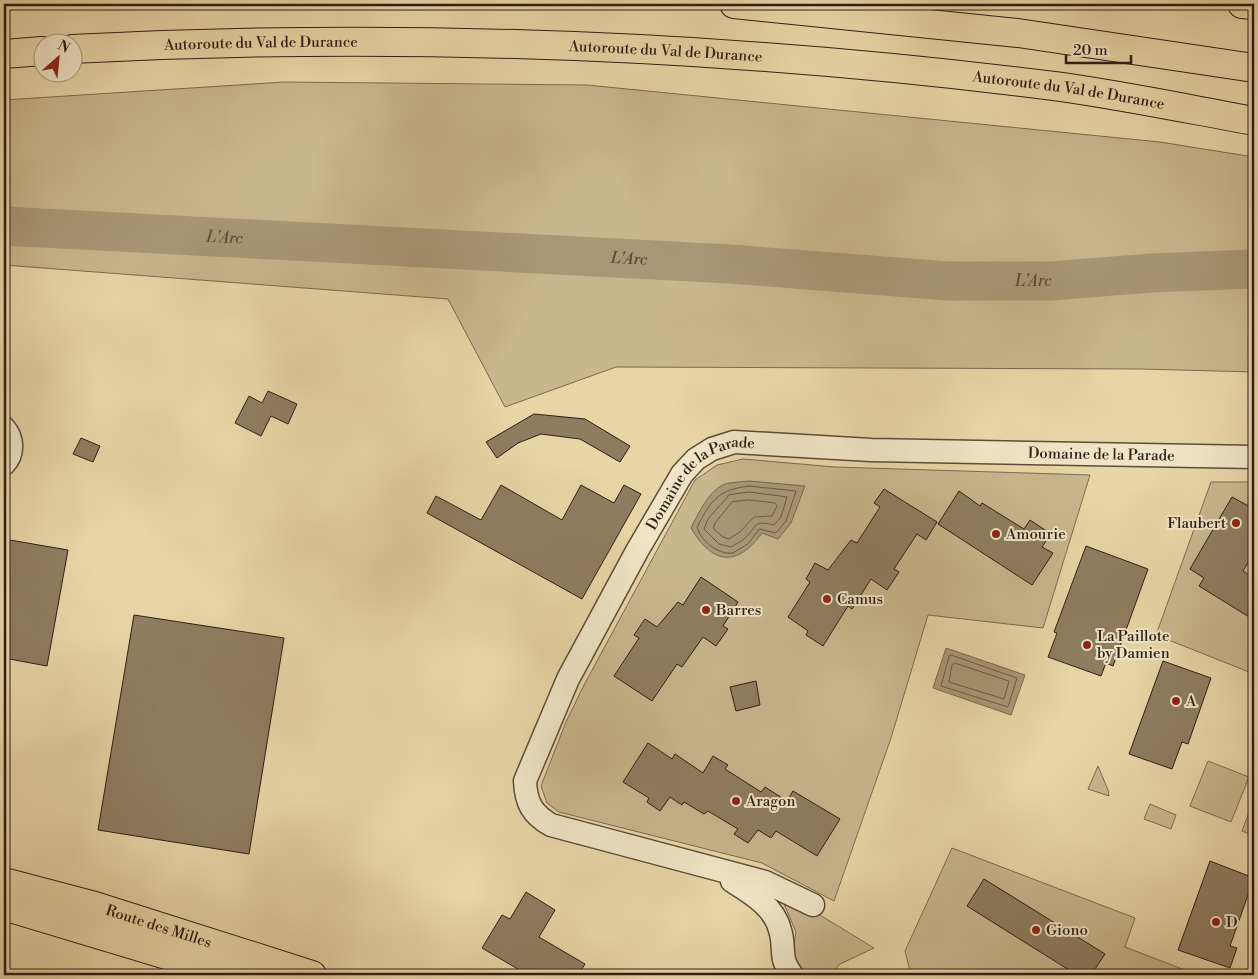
<svg xmlns="http://www.w3.org/2000/svg" width="1258" height="979" viewBox="0 0 1258 979" font-family="'Libre Bodoni',serif">
<rect width="100%" height="100%" fill="#e7d5a6"/>
<filter id="stains"><feTurbulence type="fractalNoise" baseFrequency=".004" numOctaves="4"/><feColorMatrix values="0 0 0 0 .2 0 0 0 0 .09 0 0 0 0 .02 0 0 0 .5 -.17"/></filter>
<radialGradient id="worn" r=".72"><stop offset=".6" stop-color="#630" stop-opacity="0"/><stop offset="1" stop-color="#630" stop-opacity=".3"/></radialGradient>
<!-- green -->
<path fill="#c8b68d" stroke="#7b6a51" d="M 284,82 L 587,85 L 1160,142 L 1254,157 L 1254,372 L 1141,369 L 616,367 L 505,407 L 448,299 L 4,265 L 4,100 Z
M 743,459 L 835,467 L 1090,475 L 1043,628 L 928,615 L 891,738 L 834,901 L 762,863 L 559,812 L 547,803 L 541,786 L 566,722 L 584,685 L 695,480 L 717,465 Z
M 1211,482 L 1254,482 L 1254,674 L 1156,635 Z
M 1208,761 L 1249,777 L 1231,822 L 1190,806 Z
M 1098,766 L 1108,790 L 1109,796 L 1088,789 Z
M 1254,799 L 1254,836 L 1242,831 Z
M 1150,804 L 1176,815 L 1171,829 L 1144,819 Z
M 952,848 L 1135,918 L 1125,947 L 1198,975 L 911,975 L 905,951 Z
M 792,898 L 874,948 L 840,964 L 831,975 L 808,975 L 796,965 L 793,951 L 796,932 L 784,904 Z"/>
<!-- water -->
<path fill="#a89775" stroke="#77674f" d="M 749,481 L 805,486 L 791,523 L 778,539 L 762,533 C 737,568 712,564 691,528 C 698,514 709,490 725,484 C 732,482 742,482 749,481 Z
M 946,648 L 1025,675 L 1011,715 L 933,688 Z"/>
<g fill="none" stroke-linecap="round" stroke-linejoin="round">
<!-- shore -->
<path stroke="#6b5a45" stroke-width="1" d="M 749,486 L 796,491 L 786,521 L 776,533 L 759,529 L 749,543 L 733,553 C 718,555 701,541 697,527 C 712,499 718,490 749,486 Z
M 749,492 L 787,497 L 781,517 L 774,525 C 752,520 758,526 745,538 C 741,542 735,544 731,547 L 719,544 L 704,529 L 708,519 L 729,495 Z
M 749,500 L 775,503 L 777,506 L 772,516 L 754,517 L 740,532 L 729,539 L 723,537 L 713,528 L 715,523 L 732,502 Z
M 951,655 L 1017,678 L 1008,707 L 941,686 L 949,657 Z
M 955,663 L 1009,681 L 1004,699 L 949,682 L 952,665 Z"/>
<!-- river -->
<path stroke="#a89775" stroke-width="39" id="s1" d="M 4,226 L 730,264 L 948,281 L 1051,281 L 1151,273 L 1254,269"/>
</g>
<!-- building -->
<path fill="#8e7d60" stroke="#2e1e15" d="M 268,391 L 297,404 L 288,424 L 271,416 L 261,436 L 235,423 L 249,396 L 262,403 Z
M 534,414 L 585,419 L 630,446 L 620,462 L 580,439 L 541,434 L 518,443 L 497,458 L 486,442 Z
M 81,438 L 100,446 L 93,462 L 73,454 Z
M 501,485 L 562,520 L 581,485 L 614,503 L 624,485 L 641,494 L 582,599 L 427,513 L 436,496 L 481,520 Z
M 884,489 L 937,522 L 926,540 L 917,534 L 894,569 L 899,572 L 887,590 L 871,579 L 852,609 L 848,606 L 823,646 L 806,635 L 808,631 L 788,617 L 810,582 L 806,579 L 815,563 L 828,570 L 851,540 L 857,543 L 880,507 L 874,503 Z
M 959,491 L 980,506 L 982,503 L 1024,529 L 1030,520 L 1051,534 L 1042,547 L 1053,553 L 1032,585 L 938,524 Z
M 1232,497 L 1254,509 L 1254,552 L 1243,571 L 1254,578 L 1254,620 L 1199,586 L 1204,578 L 1190,569 Z
M 4,539 L 68,550 L 47,666 L 4,658 Z
M 1086,546 L 1148,569 L 1113,666 L 1106,663 L 1101,676 L 1048,657 L 1057,633 L 1054,632 Z
M 701,577 L 738,602 L 723,626 L 728,629 L 716,646 L 703,637 L 682,667 L 677,664 L 652,701 L 614,676 L 639,638 L 634,635 L 645,619 L 657,627 L 678,602 L 683,605 Z
M 134,615 L 284,638 L 249,854 L 98,830 Z
M 1163,661 L 1211,678 L 1188,744 L 1182,742 L 1172,769 L 1129,754 Z
M 756,681 L 760,705 L 736,711 L 730,687 Z
M 648,743 L 672,759 L 675,754 L 703,773 L 713,756 L 728,765 L 725,769 L 761,792 L 765,787 L 787,801 L 793,791 L 840,819 L 817,856 L 776,831 L 771,838 L 758,830 L 748,843 L 734,834 L 738,829 L 708,811 L 704,814 L 684,802 L 682,805 L 670,797 L 660,811 L 647,802 L 649,798 L 623,782 Z
M 1210,861 L 1254,878 L 1230,946 L 1237,948 L 1230,968 L 1178,950 Z
M 984,879 L 1105,954 L 1091,975 L 1077,975 L 967,906 Z
M 526,892 L 555,910 L 539,937 L 585,964 L 578,975 L 528,975 L 482,948 L 502,915 L 510,919 Z"/>
<g fill="none" stroke-linecap="round" stroke-linejoin="round">
<!-- minor casing -->
<g stroke="#5c4c39" stroke-width="25">
<g id="minor">
<path d="M 4,428 C 13,438 14,454 4,464"/>
<path d="M 732,881 C 751,893 774,906 780,930 C 786,949 778,957 792,975"/>
<path id="s2" d="M 813,905 L 765,882 L 551,825 C 532,814 526,803 525,781 L 568,679 L 637,551 L 682,474 L 696,459 L 712,449 L 734,442 L 871,450 L 1254,457"/>
</g>
</g>
<!-- major casing -->
<g stroke="#2e1e15" stroke-width="30">
<g id="major">
<path d="M 1242,4 L 1254,5"/>
<path id="s3" d="M 4,882 L 95,906 L 312,975"/>
<path d="M 4,906 L 233,975"/>
</g>
</g>
<!-- highway casing -->
<g stroke="#2e1e15" stroke-width="30">
<g id="highway">
<path d="M 734,4 L 1018,33 L 1254,68"/>
<path id="s4" d="M 72,49 C 400,32 729,45 1054,86 C 1121,95 1188,109 1254,121"/>
<path d="M 4,54 L 42,51"/>
</g>
</g>
<!-- minor -->
<use href="#minor" stroke="#efe4c5" stroke-width="22"/>
<!-- major -->
<use href="#major" stroke="#e7d5a6" stroke-width="28"/>
<!-- highway -->
<use href="#highway" stroke="#e7d5a6" stroke-width="28"/>
</g>
<!-- markers -->
<g fill="#8f2418" stroke="#efe4c5" stroke-width="2">
<circle cx="1236" cy="523" r="5"/>
<circle cx="996" cy="534" r="5"/>
<circle cx="827" cy="599" r="5"/>
<circle cx="706" cy="610" r="5"/>
<circle cx="1087" cy="645" r="5"/>
<circle cx="1176" cy="701" r="5"/>
<circle cx="736" cy="801" r="5"/>
<circle cx="1216" cy="922" r="5"/>
<circle cx="1036" cy="930" r="5"/>
</g>
<g text-anchor="middle" dominant-baseline="central" stroke-width="4" stroke-linejoin="round" paint-order="stroke">
<!-- street labels -->
<g font-size="15" fill="#2e1e15" stroke="#efe4c5">
<text stroke="none"><textPath href="#s4" startOffset="189">Autoroute du Val de Durance</textPath></text>
<text stroke="none"><textPath href="#s4" startOffset="594">Autoroute du Val de Durance</textPath></text>
<text stroke="none"><textPath href="#s4" startOffset="999">Autoroute du Val de Durance</textPath></text>
<text stroke="none"><textPath href="#s2" startOffset="1104">Domaine de la Parade</textPath></text>
<text stroke="none"><textPath href="#s2" startOffset="684">Domaine de la Parade</textPath></text>
<text stroke="none"><textPath href="#s3" startOffset="161">Route des Milles</textPath></text>
</g>
<!-- poi labels -->
<g font-size="15" fill="#2e1e15" stroke="#efe4c5" text-anchor="start">
<text x="1226" y="523" text-anchor="end">Flaubert</text>
<text x="1006" y="534">Amourie</text>
<text x="837" y="599">Camus</text>
<text x="716" y="610">Barres</text>
<text x="1097" y="636">La Paillote<tspan x="1097" dy="17">by Damien</tspan></text>
<text x="1186" y="701">A</text>
<text x="746" y="801">Aragon</text>
<text x="1226" y="922">D</text>
<text x="1046" y="930">Giono</text>
</g>
<!-- water labels -->
<g font-size="16" font-style="italic" fill="#594837" stroke="#efe4c5">
<text stroke="none"><textPath href="#s1" startOffset="221">L'Arc</textPath></text>
<text stroke="none"><textPath href="#s1" startOffset="626">L'Arc</textPath></text>
<text stroke="none"><textPath href="#s1" startOffset="1031">L'Arc</textPath></text>
</g>
</g>
<!-- margin -->
<rect width="1258" height="979" fill="none" stroke="#e7d5a6" stroke-width="20"/>
<rect x="5" y="5" width="1248" height="969" fill="none" stroke="#2e1e15" stroke-width="2.5"/>
<rect x="10" y="10" width="1238" height="959" fill="none" stroke="#2e1e15"/>
<!-- north arrow -->
<g transform="translate(58 58) rotate(27)"><circle r="24" fill="#efe4c5" stroke="#a2957f"/>
<path d="M0-4L9 19L0 12L-9 19Z" fill="#8f2418"/>
<text y="-8" font-size="14" font-weight="bold" text-anchor="middle" fill="#2e1e15">N</text>
</g>
<!-- scale -->
<path d="M1066 55v8h65v-8" fill="none" stroke="#2e1e15" stroke-width="2.5"/>
<text x="1073" y="55" font-size="15" fill="#2e1e15" stroke="#efe4c5" stroke-width="4" paint-order="stroke">20 m</text>
<rect width="100%" height="100%" filter="url(#stains)"/>
<rect width="100%" height="100%" fill="url(#worn)"/>
</svg>
